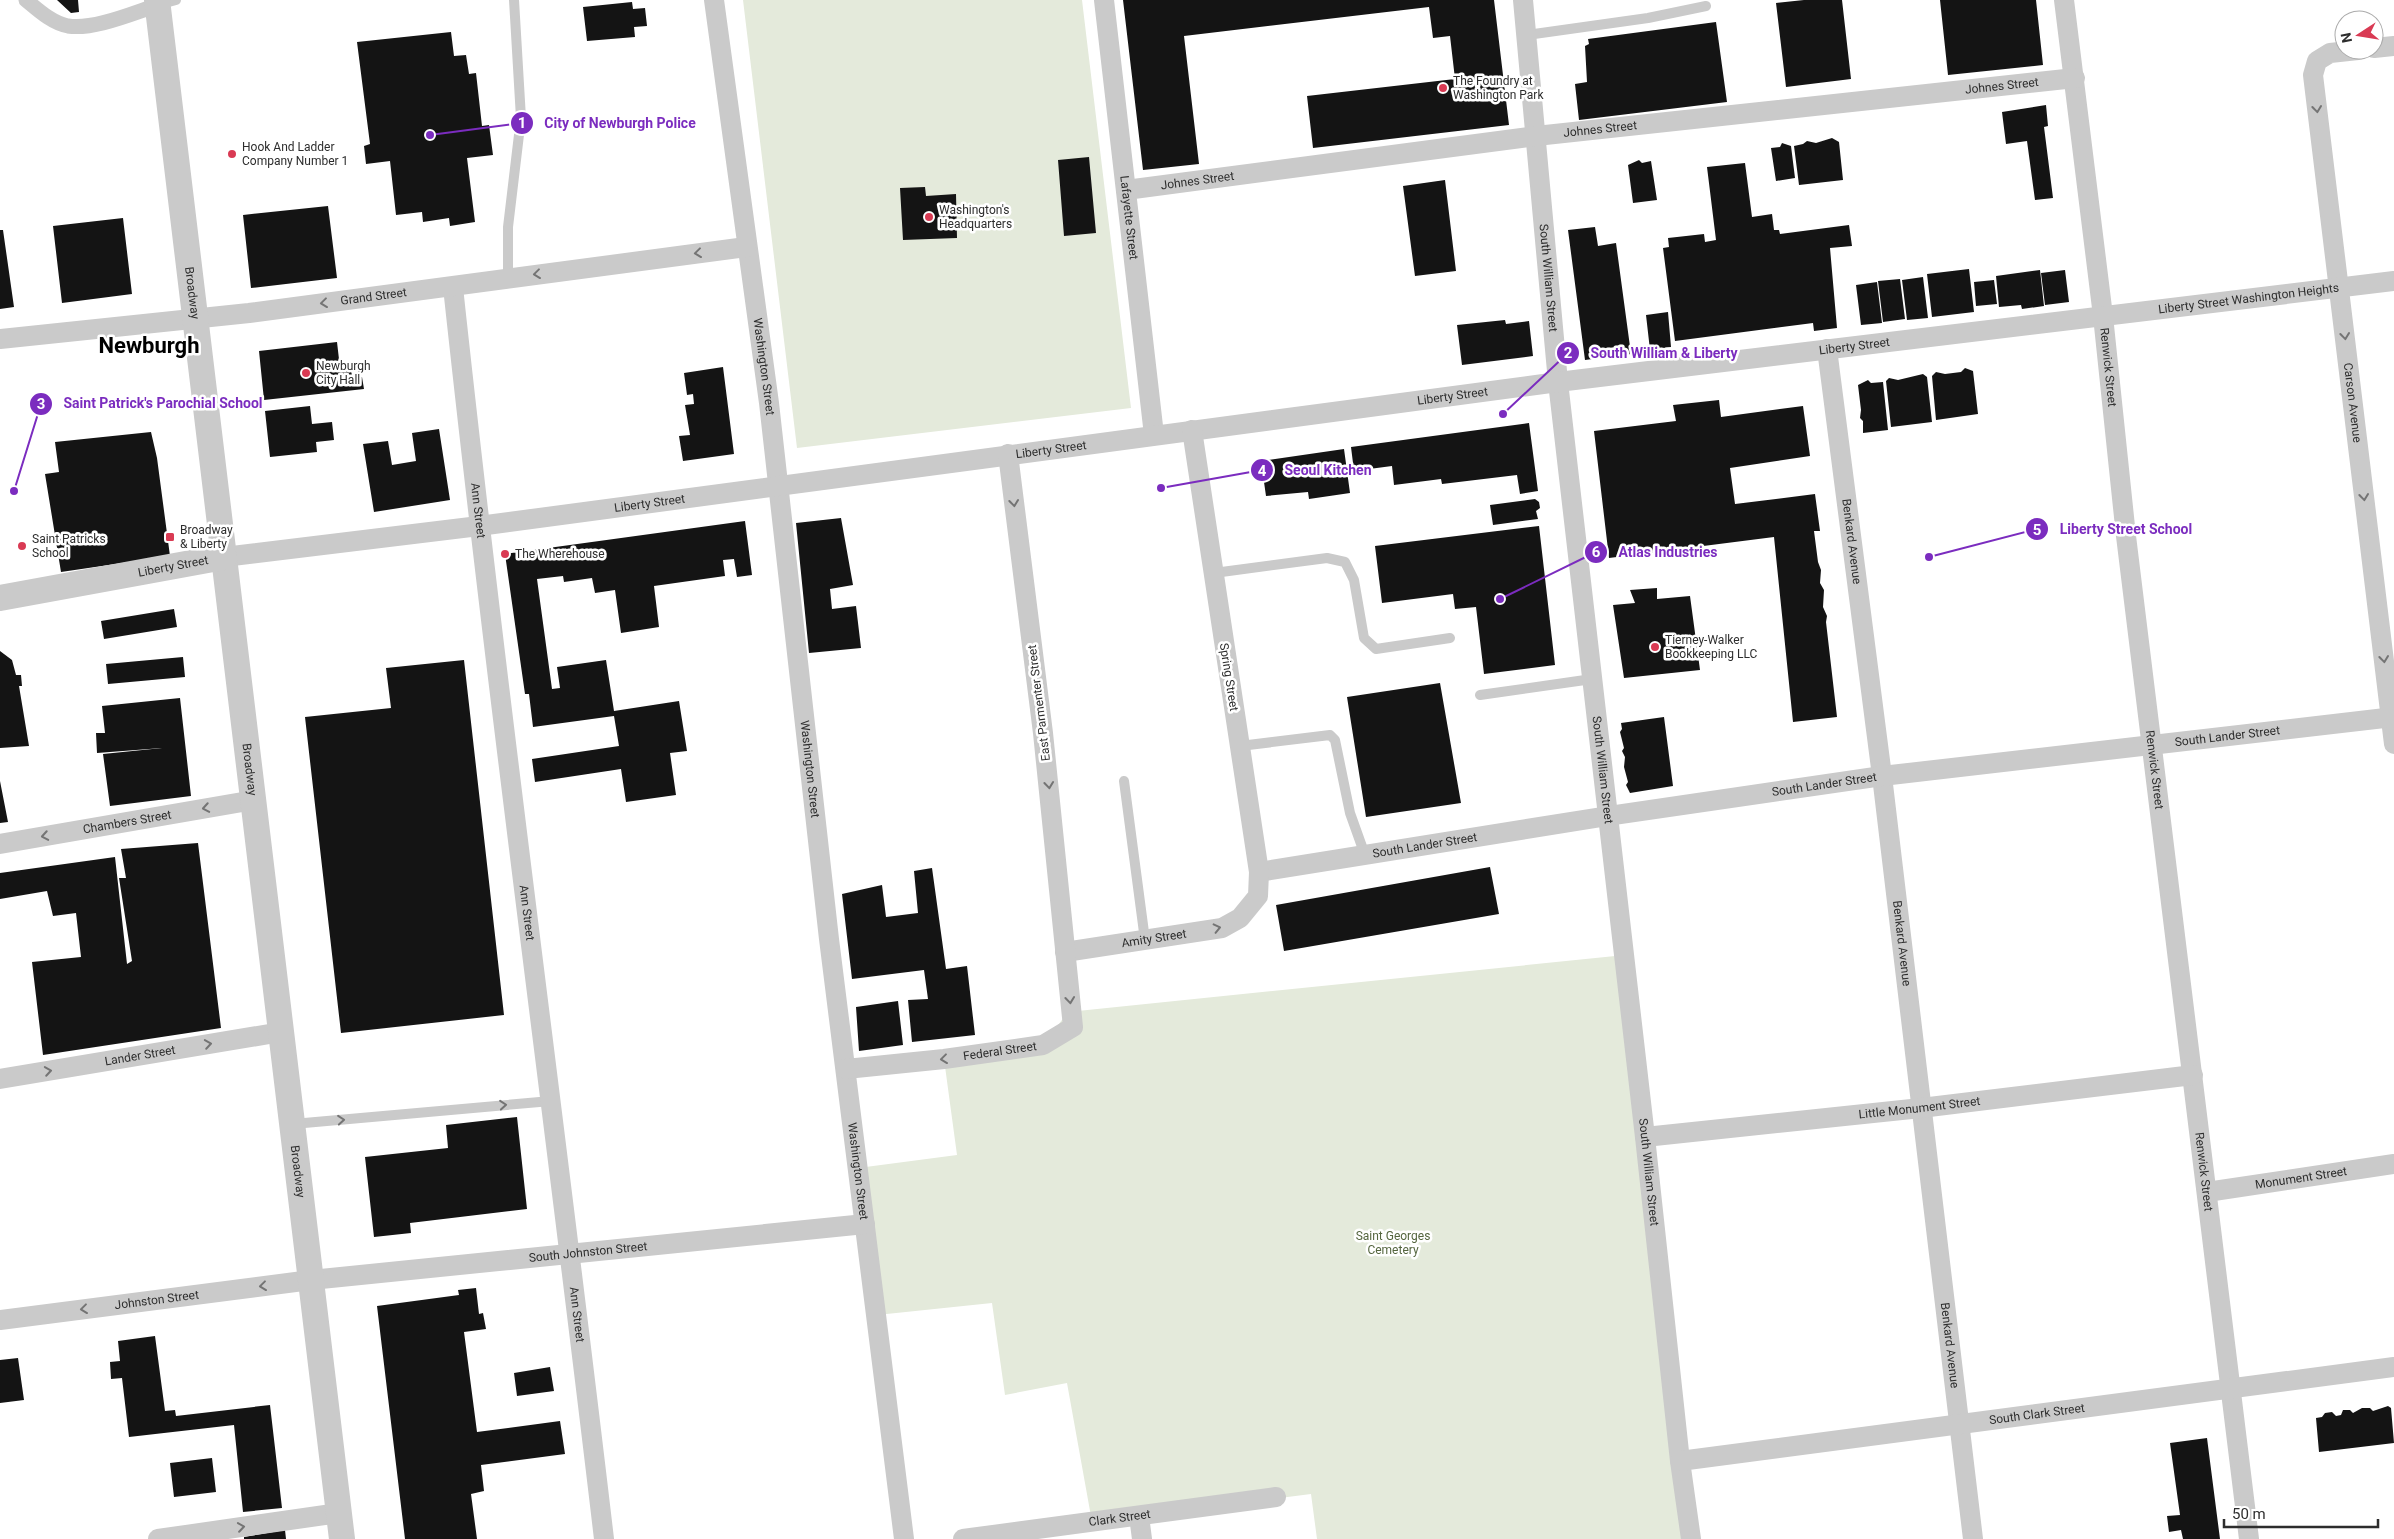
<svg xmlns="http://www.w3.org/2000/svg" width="2394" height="1539" viewBox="0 0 2394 1539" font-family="Roboto,sans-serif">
<rect width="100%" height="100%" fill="#fff"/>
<!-- green -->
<path fill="#e4eadb" d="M 743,0 L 1082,0 L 1131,408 L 797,448 Z
M 1625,955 L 1692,1539 L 1317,1539 L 1311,1494 L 1092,1522 L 1067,1383 L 1005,1395 L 992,1303 L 877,1315 L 858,1168 L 957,1155 L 944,1059 L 1043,1045 L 1068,1012 Z"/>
<!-- building -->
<path fill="#141414" d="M 57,0 L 78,0 L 79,12 L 71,13 Z
M 1123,0 L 1494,0 L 1509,125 L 1313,148 L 1307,96 L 1455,79 L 1450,36 L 1433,38 L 1429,7 L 1184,36 L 1199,164 L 1143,170 Z
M 1804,0 L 1842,0 L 1851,79 L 1786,87 L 1776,3 Z
M 1940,0 L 2036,0 L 2043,65 L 1948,75 Z
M 632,2 L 633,9 L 645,8 L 647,26 L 634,27 L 635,37 L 587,41 L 583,7 Z
M 1716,22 L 1727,102 L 1579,120 L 1575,84 L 1587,82 L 1585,46 L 1589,44 L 1588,39 Z
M 451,32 L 454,56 L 466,55 L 469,74 L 476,73 L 482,126 L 489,125 L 493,155 L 467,158 L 475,222 L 450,226 L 449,218 L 423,222 L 422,212 L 396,215 L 390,161 L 366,164 L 364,146 L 370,144 L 357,42 Z
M 2046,105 L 2048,126 L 2044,127 L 2053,198 L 2035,200 L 2027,141 L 2006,144 L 2002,112 Z
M 1832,138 L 1839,142 L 1843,180 L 1799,185 L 1794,146 L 1803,144 L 1807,141 L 1816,143 Z
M 1782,143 L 1791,146 L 1795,178 L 1776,181 L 1771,148 L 1780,147 Z
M 1089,157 L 1096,233 L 1064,236 L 1058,160 Z
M 1639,160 L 1642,163 L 1651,161 L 1657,200 L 1633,203 L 1628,165 Z
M 1745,163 L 1752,217 L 1772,214 L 1774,230 L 1779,230 L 1780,234 L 1849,225 L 1852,246 L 1830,248 L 1837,328 L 1814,331 L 1813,323 L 1675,341 L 1663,248 L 1669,247 L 1668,238 L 1704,234 L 1705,242 L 1716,240 L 1707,167 Z
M 1445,180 L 1456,271 L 1415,276 L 1403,186 Z
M 925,187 L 926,196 L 956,194 L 957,238 L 903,240 L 900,188 Z
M 328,206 L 337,278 L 251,288 L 243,215 Z
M 123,218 L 132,294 L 62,303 L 53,226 Z
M 1595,227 L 1598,246 L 1616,243 L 1631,354 L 1585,360 L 1568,230 Z
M 0,230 L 3,230 L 14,307 L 0,309 Z
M 1969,269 L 1974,312 L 1932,317 L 1927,274 Z
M 2040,270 L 2044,306 L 2022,309 L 2021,305 L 1999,307 L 1996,276 Z
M 2065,270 L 2069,302 L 2045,305 L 2041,273 Z
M 1923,277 L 1928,318 L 1907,320 L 1902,280 Z
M 1900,279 L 1905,319 L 1883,322 L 1878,281 Z
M 1994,280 L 1997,304 L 1976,306 L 1974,282 Z
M 1877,282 L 1882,323 L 1861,325 L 1856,285 Z
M 1668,312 L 1671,347 L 1650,350 L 1646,315 Z
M 1505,320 L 1506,324 L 1529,321 L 1533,356 L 1462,365 L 1457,325 Z
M 337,342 L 340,368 L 351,367 L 352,378 L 362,377 L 364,389 L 264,400 L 259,351 Z
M 723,367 L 734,454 L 683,461 L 679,436 L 690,435 L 685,405 L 694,404 L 693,394 L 687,395 L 684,373 Z
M 1965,368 L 1973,371 L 1978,414 L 1936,420 L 1932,376 L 1936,372 L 1945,374 L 1961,372 Z
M 1923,374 L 1927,377 L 1932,422 L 1891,427 L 1886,381 L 1889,378 L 1898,380 Z
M 1868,380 L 1871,383 L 1883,382 L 1888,430 L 1863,433 L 1863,421 L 1860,418 L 1861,410 L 1858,385 Z
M 1719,400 L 1721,417 L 1803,406 L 1810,456 L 1730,468 L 1735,504 L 1815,494 L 1820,531 L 1814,531 L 1818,562 L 1821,570 L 1820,583 L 1824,590 L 1823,607 L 1827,616 L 1826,622 L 1837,717 L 1793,722 L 1774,537 L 1609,558 L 1594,431 L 1676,421 L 1673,405 Z
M 310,406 L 312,424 L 332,422 L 334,440 L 316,442 L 317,452 L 270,457 L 265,411 Z
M 1529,423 L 1538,491 L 1520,494 L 1517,475 L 1442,484 L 1441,479 L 1394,485 L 1392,466 L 1354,471 L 1351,447 Z
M 439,429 L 450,500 L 374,512 L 363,444 L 388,441 L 392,465 L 416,461 L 412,433 Z
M 151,432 L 157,458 L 170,556 L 61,572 L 45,474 L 59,472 L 55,442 Z
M 1344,449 L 1350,493 L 1309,499 L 1308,492 L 1266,496 L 1261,461 Z
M 1535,499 L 1539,502 L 1540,508 L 1536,511 L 1538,519 L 1493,525 L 1490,505 Z
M 841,518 L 853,585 L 830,589 L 832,609 L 856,606 L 861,648 L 809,653 L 796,523 Z
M 745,521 L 752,575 L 737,577 L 734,559 L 723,560 L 725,576 L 654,586 L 659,627 L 621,633 L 615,590 L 595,593 L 592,578 L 564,582 L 563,576 L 537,579 L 552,689 L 560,688 L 557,667 L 606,660 L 614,711 L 679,701 L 687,751 L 670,753 L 676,795 L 626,802 L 621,769 L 535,782 L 532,759 L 619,746 L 614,716 L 533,727 L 529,694 L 525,694 L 505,554 Z
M 1539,526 L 1555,665 L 1484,674 L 1476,607 L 1455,609 L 1453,594 L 1382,603 L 1375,546 Z
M 1657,588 L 1657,599 L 1690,596 L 1700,670 L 1624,678 L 1613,605 L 1635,603 L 1630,590 Z
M 174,609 L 177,627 L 104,639 L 101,621 Z
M 0,651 L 12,660 L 16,675 L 21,675 L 22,686 L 19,686 L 29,746 L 0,748 Z
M 183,657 L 185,677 L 108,684 L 106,664 Z
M 464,660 L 504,1015 L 341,1033 L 305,717 L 391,708 L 386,668 Z
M 1440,683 L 1461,803 L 1366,817 L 1347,697 Z
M 180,698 L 191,796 L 110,806 L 103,754 L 162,748 L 97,753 L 96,733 L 105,733 L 102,706 Z
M 1664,717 L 1673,786 L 1630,793 L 1626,785 L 1628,782 L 1624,767 L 1625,757 L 1622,751 L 1624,748 L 1620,732 L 1622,729 L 1621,723 Z
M 0,781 L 8,822 L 0,823 Z
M 198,843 L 221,1028 L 43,1055 L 32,962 L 81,957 L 76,913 L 53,916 L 47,891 L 0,899 L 0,873 L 115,857 L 127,964 L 132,961 L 119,878 L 126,878 L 121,849 Z
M 1490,867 L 1499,914 L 1284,951 L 1276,905 Z
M 932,868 L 946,969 L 967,966 L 975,1035 L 912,1042 L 908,1000 L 928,999 L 924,970 L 852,979 L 842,894 L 882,885 L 886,917 L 918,913 L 914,871 Z
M 898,1001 L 903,1045 L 859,1051 L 856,1007 Z
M 517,1117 L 527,1209 L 410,1223 L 411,1233 L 374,1237 L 365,1157 L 448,1148 L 446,1125 Z
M 476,1288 L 479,1314 L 483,1313 L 486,1329 L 464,1332 L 477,1432 L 560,1421 L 565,1454 L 481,1465 L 484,1491 L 471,1494 L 477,1539 L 405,1539 L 377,1306 L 459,1295 L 458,1290 Z
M 155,1336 L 165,1411 L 175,1410 L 176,1416 L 270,1405 L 282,1508 L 243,1512 L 234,1425 L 129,1437 L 122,1378 L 111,1379 L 110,1362 L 120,1361 L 118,1341 Z
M 18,1358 L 24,1400 L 0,1403 L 0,1360 Z
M 550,1367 L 554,1391 L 517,1396 L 514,1373 Z
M 2388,1406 L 2391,1408 L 2394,1443 L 2319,1452 L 2316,1418 L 2322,1417 L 2325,1413 L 2332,1412 L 2336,1416 L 2341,1415 L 2343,1410 L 2350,1410 L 2353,1413 L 2362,1408 L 2370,1408 L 2373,1411 Z
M 2207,1438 L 2220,1539 L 2183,1539 L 2181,1530 L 2169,1532 L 2167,1516 L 2180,1515 L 2170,1443 Z
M 212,1458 L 216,1492 L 174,1497 L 170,1463 Z
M 285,1530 L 286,1539 L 244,1539 L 244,1537 Z"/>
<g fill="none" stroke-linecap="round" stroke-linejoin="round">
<!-- service -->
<path stroke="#cacaca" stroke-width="10" d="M 158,5 L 176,0
M 1527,35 L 1648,18 L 1706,6
M 508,278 L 508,227 L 521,118 L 514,0
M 1214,573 L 1327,558 L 1345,562 L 1354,580 L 1364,638 L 1376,649 L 1450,638
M 1480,695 L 1592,679
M 1240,746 L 1330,735 L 1335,740 L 1350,813 L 1365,855
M 1124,781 L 1145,940
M 293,1124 L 551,1101"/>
<!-- pedestrian -->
<path stroke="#cacaca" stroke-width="15" d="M 26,0 C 38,10 52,23 68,26 C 94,30 133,13 158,5"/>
<!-- minor -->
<g stroke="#cacaca" stroke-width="20">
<path id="s1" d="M 714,0 L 769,403 L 829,939 L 904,1539"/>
<path id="s2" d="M 1104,0 L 1154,435"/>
<path id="s3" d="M 1523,0 L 1558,382 L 1645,1137 L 1680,1461 L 1691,1539"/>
<path id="s4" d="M 2064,0 L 2103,316 L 2126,536 L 2249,1539"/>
<path d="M 2374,48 L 2394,46"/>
<path id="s5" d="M 2358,50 L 2330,53 L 2317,61 L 2313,75 L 2394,744"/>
<path id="s6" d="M 1126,190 L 1536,136 L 2075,78"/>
<path id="s7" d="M 453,287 C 498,705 555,1121 604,1539"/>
<path id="s8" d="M 0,339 L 249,313 L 746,247"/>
<path id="s9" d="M 1827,349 L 1882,776 L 1973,1539"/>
<path id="s10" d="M 224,557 L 479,526 L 1558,382 L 2394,281"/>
<path id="s11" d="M 0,844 L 254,800"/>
<path id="s12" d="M 1259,872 L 1608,816 L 1882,776 L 2394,717"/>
<path id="s13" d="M 1065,952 L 1222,928 L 1240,918 L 1258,896 L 1259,872 L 1192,430"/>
<path id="s14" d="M 846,1069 L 944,1059 L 1043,1045 L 1073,1027 L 1043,733 L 1008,454"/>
<path id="s15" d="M 0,1079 L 281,1032"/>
<path id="s16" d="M 1645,1137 L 1921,1108 L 2193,1075"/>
<path id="s17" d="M 2207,1192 L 2394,1164"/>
<path id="s18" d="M 0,1320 L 311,1280 L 865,1224"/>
<path id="s19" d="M 1680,1461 L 2394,1367"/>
<path d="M 1139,1516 L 1142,1539"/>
<path d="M 158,1539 L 339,1513"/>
<path id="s20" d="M 963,1539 L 1276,1497"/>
</g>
<!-- tertiary -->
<g stroke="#cacaca" stroke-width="26">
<path id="s21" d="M 157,0 L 342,1539"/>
<path id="s22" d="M 0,598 L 224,557"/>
</g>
</g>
<!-- one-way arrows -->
<defs><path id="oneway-chevron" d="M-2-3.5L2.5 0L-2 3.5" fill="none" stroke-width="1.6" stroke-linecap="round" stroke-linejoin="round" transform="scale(1.25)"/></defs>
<g stroke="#747474">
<use href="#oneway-chevron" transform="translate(2317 109) rotate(83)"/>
<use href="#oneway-chevron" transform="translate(698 253) rotate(173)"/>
<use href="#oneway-chevron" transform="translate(537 274) rotate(173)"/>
<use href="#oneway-chevron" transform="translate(324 303) rotate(173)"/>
<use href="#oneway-chevron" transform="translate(2345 336) rotate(83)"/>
<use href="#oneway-chevron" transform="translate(2364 497) rotate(83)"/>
<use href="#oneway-chevron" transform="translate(1014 503) rotate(83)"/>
<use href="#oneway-chevron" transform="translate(2384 659) rotate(83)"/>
<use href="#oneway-chevron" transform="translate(1049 785) rotate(84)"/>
<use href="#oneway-chevron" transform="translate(206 808) rotate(170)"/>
<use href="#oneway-chevron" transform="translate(45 836) rotate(170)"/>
<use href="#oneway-chevron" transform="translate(1217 928) rotate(-13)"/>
<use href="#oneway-chevron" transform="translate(1070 1000) rotate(84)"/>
<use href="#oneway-chevron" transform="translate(208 1044) rotate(-9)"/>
<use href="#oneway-chevron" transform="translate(944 1059) rotate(173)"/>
<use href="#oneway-chevron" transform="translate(48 1071) rotate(-9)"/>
<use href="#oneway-chevron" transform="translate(503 1105) rotate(-5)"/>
<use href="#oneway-chevron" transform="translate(341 1120) rotate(-5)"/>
<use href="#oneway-chevron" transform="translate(263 1286) rotate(173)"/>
<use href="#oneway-chevron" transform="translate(84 1309) rotate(173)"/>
<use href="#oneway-chevron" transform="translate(241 1527) rotate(-8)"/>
</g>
<!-- markers -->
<g fill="#d93a53" stroke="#fff" stroke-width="2">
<circle cx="1443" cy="88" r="5"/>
<circle cx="232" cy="154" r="5"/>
<circle cx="929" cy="217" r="5"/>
<circle cx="306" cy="373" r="5"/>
<rect x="165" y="532" width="10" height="10" rx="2.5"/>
<circle cx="22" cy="546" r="5"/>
<circle cx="505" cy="554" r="5"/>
<circle cx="1655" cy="647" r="5"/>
</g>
<g text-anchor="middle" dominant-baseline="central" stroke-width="5" stroke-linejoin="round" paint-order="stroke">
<!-- poi labels -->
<g font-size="12" fill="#2d2d2d" stroke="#fff" text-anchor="start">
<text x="1453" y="81">The Foundry at<tspan x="1453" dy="14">Washington Park</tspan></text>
<text x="242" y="147">Hook And Ladder<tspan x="242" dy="14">Company Number 1</tspan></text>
<text x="939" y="210">Washington's<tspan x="939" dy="14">Headquarters</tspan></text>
<text x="316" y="366">Newburgh<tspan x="316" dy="14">City Hall</tspan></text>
<text x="180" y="530">Broadway<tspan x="180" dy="14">&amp; Liberty</tspan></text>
<text x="32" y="539">Saint Patricks<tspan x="32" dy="14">School</tspan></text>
<text x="515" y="554">The Wherehouse</text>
<text x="1665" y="640">Tierney-Walker<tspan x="1665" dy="14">Bookkeeping LLC</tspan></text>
</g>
<!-- street labels -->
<g font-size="12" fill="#2d2d2d" stroke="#fff">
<text stroke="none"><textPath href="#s6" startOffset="882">Johnes Street</textPath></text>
<text stroke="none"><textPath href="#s6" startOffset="478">Johnes Street</textPath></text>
<text stroke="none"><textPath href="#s6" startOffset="72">Johnes Street</textPath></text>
<text stroke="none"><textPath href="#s2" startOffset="219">Lafayette Street</textPath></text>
<text stroke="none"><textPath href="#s3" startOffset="279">South William Street</textPath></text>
<text stroke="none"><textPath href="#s21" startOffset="295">Broadway</textPath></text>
<text stroke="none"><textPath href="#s8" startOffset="376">Grand Street</textPath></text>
<text stroke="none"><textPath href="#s10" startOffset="2041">Liberty Street Washington Heights</textPath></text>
<text stroke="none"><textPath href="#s10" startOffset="1644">Liberty Street</textPath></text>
<text stroke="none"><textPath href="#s1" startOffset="370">Washington Street</textPath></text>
<text stroke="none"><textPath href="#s4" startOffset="370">Renwick Street</textPath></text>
<text stroke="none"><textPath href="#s10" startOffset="1239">Liberty Street</textPath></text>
<text stroke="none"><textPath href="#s5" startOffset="388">Carson Avenue</textPath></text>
<text stroke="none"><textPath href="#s10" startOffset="834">Liberty Street</textPath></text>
<text stroke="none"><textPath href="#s10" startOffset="429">Liberty Street</textPath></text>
<text stroke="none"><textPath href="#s7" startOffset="225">Ann Street</textPath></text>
<text stroke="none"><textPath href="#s9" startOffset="194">Benkard Avenue</textPath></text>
<text stroke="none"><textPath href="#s22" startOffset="176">Liberty Street</textPath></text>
<text transform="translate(1229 677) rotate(81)">Spring Street</text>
<text transform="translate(1039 703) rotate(-97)">East Parmenter Street</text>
<text stroke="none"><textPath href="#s12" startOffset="978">South Lander Street</textPath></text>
<text stroke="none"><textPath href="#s21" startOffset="775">Broadway</textPath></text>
<text stroke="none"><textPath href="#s1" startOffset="775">Washington Street</textPath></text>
<text stroke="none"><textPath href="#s3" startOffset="774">South William Street</textPath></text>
<text stroke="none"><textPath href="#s4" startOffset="775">Renwick Street</textPath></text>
<text stroke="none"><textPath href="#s12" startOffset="572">South Lander Street</textPath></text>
<text stroke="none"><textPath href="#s11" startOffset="129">Chambers Street</textPath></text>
<text stroke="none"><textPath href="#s12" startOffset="168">South Lander Street</textPath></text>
<text stroke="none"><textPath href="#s7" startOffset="630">Ann Street</textPath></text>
<text stroke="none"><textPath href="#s13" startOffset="90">Amity Street</textPath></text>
<text stroke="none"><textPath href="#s9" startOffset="599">Benkard Avenue</textPath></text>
<text stroke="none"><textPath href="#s14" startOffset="155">Federal Street</textPath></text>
<text stroke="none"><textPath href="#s15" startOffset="142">Lander Street</textPath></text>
<text stroke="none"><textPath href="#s16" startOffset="276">Little Monument Street</textPath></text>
<text stroke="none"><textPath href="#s1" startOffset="1180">Washington Street</textPath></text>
<text stroke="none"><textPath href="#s21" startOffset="1180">Broadway</textPath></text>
<text stroke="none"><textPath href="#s3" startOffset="1179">South William Street</textPath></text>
<text stroke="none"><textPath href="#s4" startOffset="1180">Renwick Street</textPath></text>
<text stroke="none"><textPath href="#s17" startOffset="95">Monument Street</textPath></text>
<text stroke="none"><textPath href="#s18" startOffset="592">South Johnston Street</textPath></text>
<text stroke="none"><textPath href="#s18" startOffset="158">Johnston Street</textPath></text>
<text stroke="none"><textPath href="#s7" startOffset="1035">Ann Street</textPath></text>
<text stroke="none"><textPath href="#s9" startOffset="1004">Benkard Avenue</textPath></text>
<text stroke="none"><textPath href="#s19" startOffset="360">South Clark Street</textPath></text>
<text stroke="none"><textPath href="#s20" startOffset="158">Clark Street</textPath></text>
</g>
<!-- park labels -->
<g font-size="12" fill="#54653e" stroke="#fff">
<text x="1393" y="1236">Saint Georges<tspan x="1393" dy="14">Cemetery</tspan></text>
</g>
<!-- town labels -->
<g font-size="22" font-weight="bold" fill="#000" stroke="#fff">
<text x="149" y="345">Newburgh</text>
</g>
</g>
<!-- callouts -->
<path fill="none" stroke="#7b2cbf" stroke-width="2" d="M430 135L522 123M1503 414L1568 353M14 491L41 404M1161 488L1262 470M1929 557L2037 529M1500 599L1596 552"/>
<g fill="#7b2cbf" stroke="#fff" stroke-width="2">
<circle cx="430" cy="135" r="5"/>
<circle cx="1503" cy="414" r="5"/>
<circle cx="14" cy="491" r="5"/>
<circle cx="1161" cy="488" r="5"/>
<circle cx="1929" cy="557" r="5"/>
<circle cx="1500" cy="599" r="5"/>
<circle cx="522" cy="123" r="12"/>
<circle cx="1568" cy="353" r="12"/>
<circle cx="41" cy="404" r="12"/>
<circle cx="1262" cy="470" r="12"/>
<circle cx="2037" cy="529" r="12"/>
<circle cx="1596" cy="552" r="12"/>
</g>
<g font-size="15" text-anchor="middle" font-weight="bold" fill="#fff">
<text x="522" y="128">1</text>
<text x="1568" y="358">2</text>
<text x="41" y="409">3</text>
<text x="1262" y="476">4</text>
<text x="2037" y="535">5</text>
<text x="1596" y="557">6</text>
</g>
<g font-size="14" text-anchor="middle" font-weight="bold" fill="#7b2cbf" stroke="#fff" stroke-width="5" stroke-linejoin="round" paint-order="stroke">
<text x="620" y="128">City of Newburgh Police</text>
<text x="1664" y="358">South William &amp; Liberty</text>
<text x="163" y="408">Saint Patrick's Parochial School</text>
<text x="1328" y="475">Seoul Kitchen</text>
<text x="2126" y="534">Liberty Street School</text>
<text x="1668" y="557">Atlas Industries</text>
</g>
<!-- north arrow -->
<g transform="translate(2359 35) rotate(258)"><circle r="24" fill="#ffffff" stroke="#ababab"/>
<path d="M0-4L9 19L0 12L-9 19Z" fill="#d93a53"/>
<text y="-8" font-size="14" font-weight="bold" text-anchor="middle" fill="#2d2d2d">N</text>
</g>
<!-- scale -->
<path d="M2224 1519v8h154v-8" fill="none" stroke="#2d2d2d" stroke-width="2.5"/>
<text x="2232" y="1519" font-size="15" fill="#2d2d2d" stroke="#ffffff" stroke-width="4" paint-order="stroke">50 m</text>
</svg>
